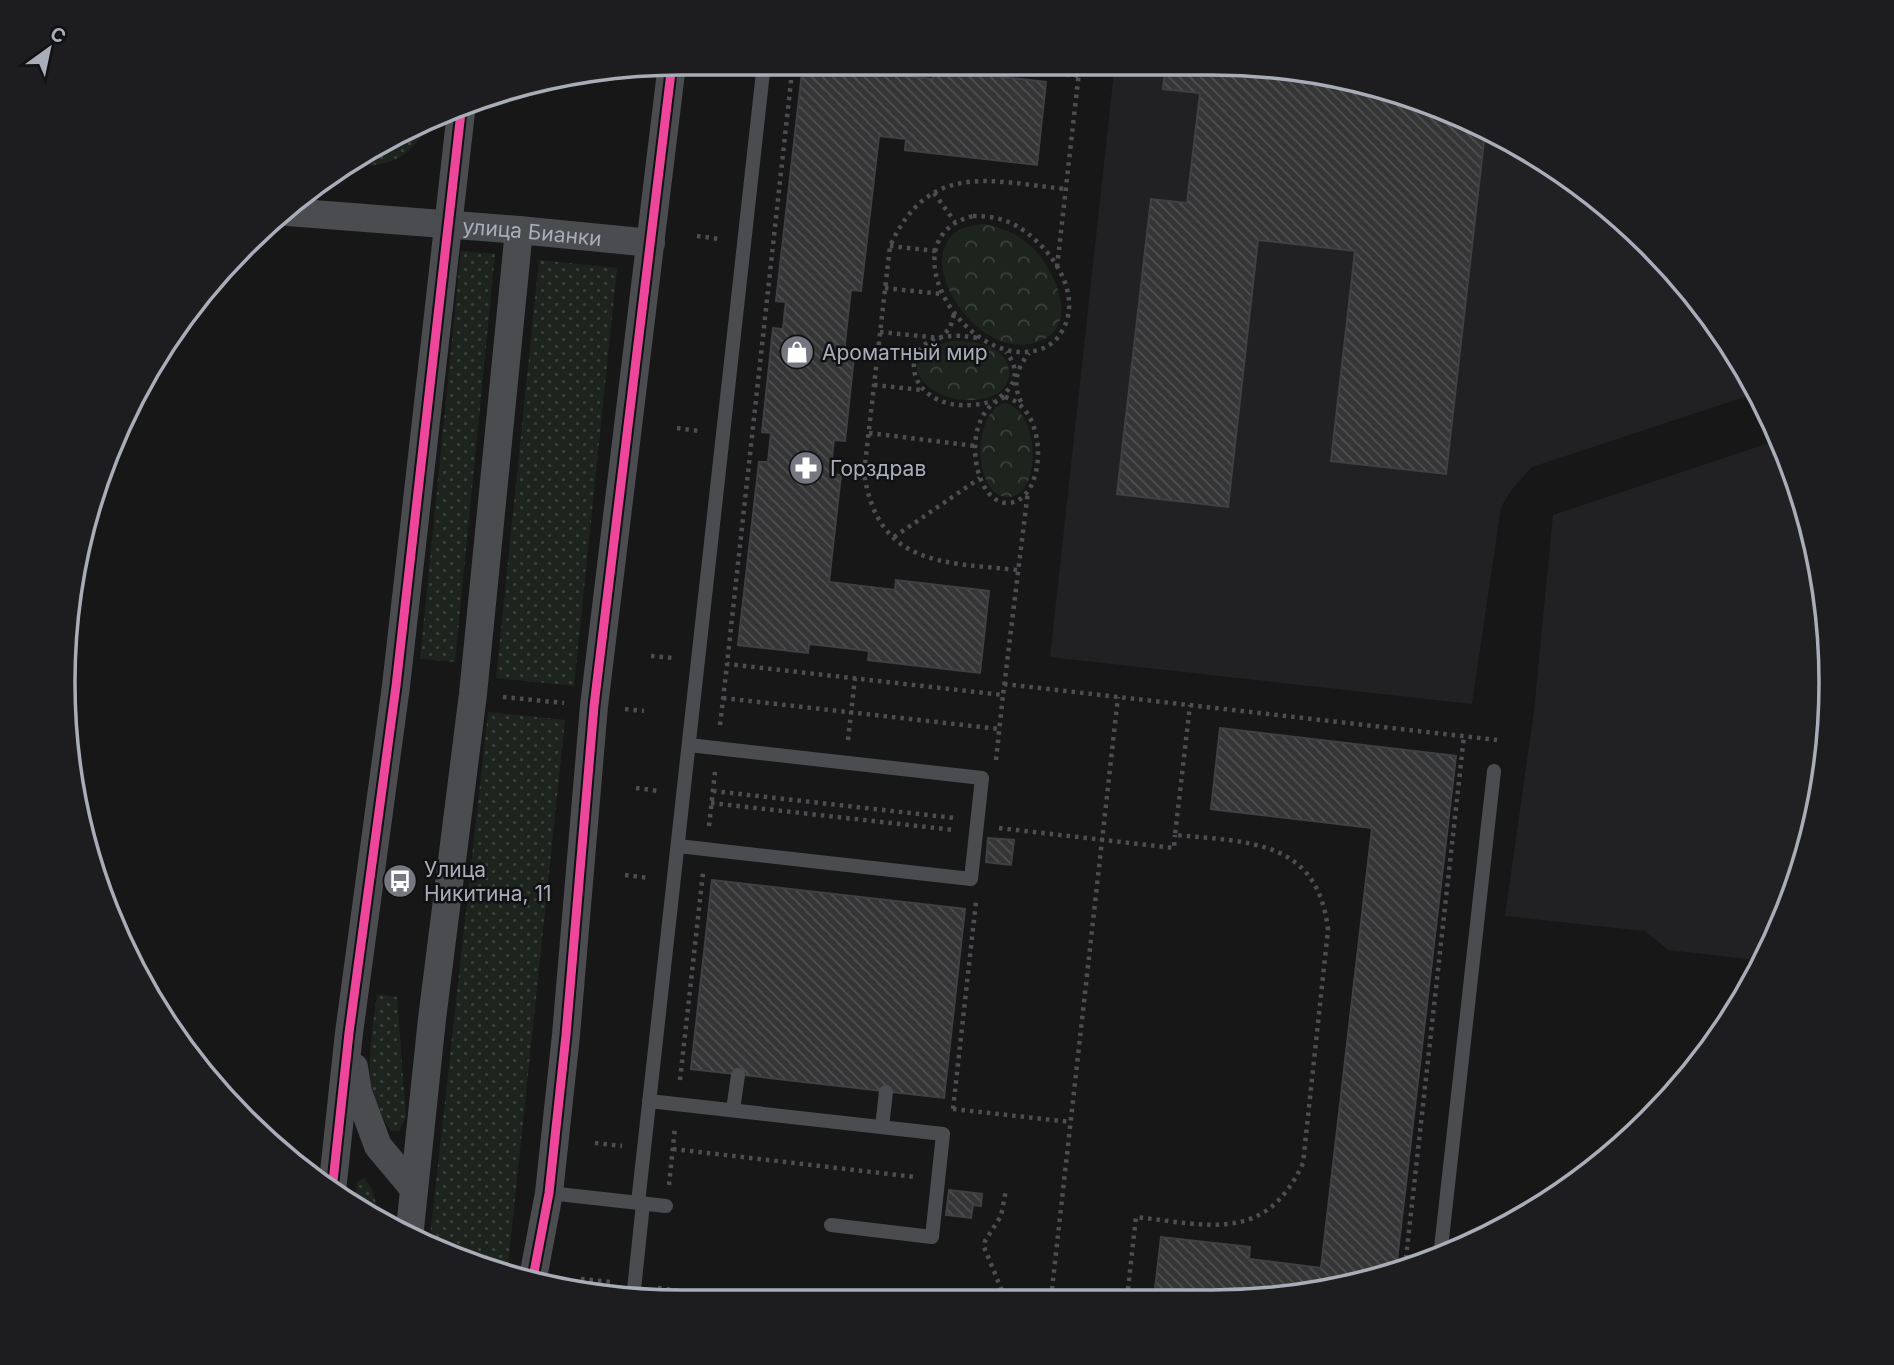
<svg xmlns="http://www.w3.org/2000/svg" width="1894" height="1365" viewBox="0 0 1894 1365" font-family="Inter,sans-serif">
<defs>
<pattern id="grass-dots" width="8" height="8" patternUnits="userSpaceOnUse" patternTransform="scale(1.75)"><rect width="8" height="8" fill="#1d241e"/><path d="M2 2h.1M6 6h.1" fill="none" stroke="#3b413d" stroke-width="1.8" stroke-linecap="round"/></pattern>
<pattern id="park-crowns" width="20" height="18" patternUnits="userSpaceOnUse" patternTransform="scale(1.75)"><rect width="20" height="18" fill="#1d241e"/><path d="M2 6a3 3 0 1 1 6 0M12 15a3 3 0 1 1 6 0" fill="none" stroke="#3b413d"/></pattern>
<pattern id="building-back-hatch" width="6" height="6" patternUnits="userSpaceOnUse" patternTransform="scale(1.75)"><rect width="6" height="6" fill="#353536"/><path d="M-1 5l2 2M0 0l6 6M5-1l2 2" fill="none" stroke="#4f5051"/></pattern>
</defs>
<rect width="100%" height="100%" fill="#171717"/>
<!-- built -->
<path fill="#212123" d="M 1115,63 L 1212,63 L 1333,75 L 1522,146 L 1678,274 L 1748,373 L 1757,393 L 1532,467 L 1513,488 L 1501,507 L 1472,704 L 1050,657 Z
M 1778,440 L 1798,484 L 1826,602 L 1830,723 L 1810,843 L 1767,957 L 1764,961 L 1669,950 L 1644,931 L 1505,916 L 1534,711 L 1553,515 Z"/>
<!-- grass -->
<path fill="url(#grass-dots)" d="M 428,127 C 404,164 386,167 344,165 Z
M 461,251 L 495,254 L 455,662 L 420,659 Z
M 539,260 L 617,268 L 574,686 L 496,678 Z
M 488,712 L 565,720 L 507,1275 L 429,1246 Z
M 377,994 L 397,997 L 406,1117 L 399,1132 L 391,1131 C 359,1087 371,1044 377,994 Z
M 364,1178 L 372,1189 L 381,1221 L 354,1204 L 357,1182 Z"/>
<!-- park -->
<path fill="url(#park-crowns)" d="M 983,224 C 999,227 1014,232 1027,243 C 1054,264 1085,330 1034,343 C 967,361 895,230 983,224 Z
M 952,341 C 966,341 981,342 994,349 C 1016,363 1014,389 989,397 C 938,414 877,357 952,341 Z
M 1005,403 C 1041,411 1042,497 1008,497 C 974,498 970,413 1005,403 Z"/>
<!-- building -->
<path fill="url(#building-back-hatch)" stroke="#3f4043" stroke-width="2" d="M 803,63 L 869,63 L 868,72 L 933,79 L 934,69 L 1046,82 L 1037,165 L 905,150 L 906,139 L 879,136 L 861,291 L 851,290 L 846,333 L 844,355 L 854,356 L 845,441 L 834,440 L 833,447 L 831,474 L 841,475 L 829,582 L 895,590 L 896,580 L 989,591 L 980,673 L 868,660 L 869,651 L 862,650 L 809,644 L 808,653 L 738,645 L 759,462 L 768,462 L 771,433 L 762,432 L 773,328 L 783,329 L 785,309 L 786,302 L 776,301 Z
M 1166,63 L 1212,63 L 1333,75 L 1485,132 L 1446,474 L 1331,461 L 1355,251 L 1258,240 L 1228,507 L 1117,494 L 1151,199 L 1187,203 L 1200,93 L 1163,89 Z
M 1220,728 L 1456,756 L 1396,1269 L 1293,1297 L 1154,1298 L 1161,1237 L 1250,1247 L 1249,1259 L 1321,1268 L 1372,828 L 1211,809 Z
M 988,838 L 1014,840 L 1011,865 L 986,862 Z
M 712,880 L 965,909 L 944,1098 L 691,1069 Z
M 949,1190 L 982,1194 L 981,1206 L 973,1205 L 971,1218 L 946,1215 Z"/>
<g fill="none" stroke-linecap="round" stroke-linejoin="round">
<!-- path -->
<path stroke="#4d4e52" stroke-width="4.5" stroke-dasharray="3.5 5" stroke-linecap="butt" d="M 793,63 L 727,664 L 1003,695 L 1028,491
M 965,63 L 1079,76
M 1030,70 L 1031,63
M 934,193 L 955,222
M 973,216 C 988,216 1002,218 1015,225 C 1048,243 1085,293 1062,331 C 1057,341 1048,347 1038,350 C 965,370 885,238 973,216 Z
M 697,236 L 720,239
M 890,246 L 936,251
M 1057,267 L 1080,63
M 885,288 L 942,294
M 880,332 L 940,338 L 950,328 L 954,314
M 977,338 C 881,319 901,428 993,401
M 874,385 L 922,390
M 1000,397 C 1018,384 1019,368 1006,352
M 1005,397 C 1051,409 1046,502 1008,503 C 972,504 958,413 1005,397 Z
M 1021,402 C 1012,383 1017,368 1029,353
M 677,428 L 699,431
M 869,433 L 975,446
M 894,537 L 980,478
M 1017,570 C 942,562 878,566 864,473 L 890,246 C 929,161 989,181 1065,189
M 651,656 L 673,658
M 1004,684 L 1497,740
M 503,697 L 564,703
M 723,698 L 999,729
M 625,709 L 644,711
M 720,725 L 727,665
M 848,740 L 855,678
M 996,760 L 1003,695
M 636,788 L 659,791
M 713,791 L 955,818
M 711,803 L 954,830
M 709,826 L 715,772
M 999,828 L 1174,848 L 1175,835
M 625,875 L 649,878
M 680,1080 L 703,873
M 953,1109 L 976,902
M 953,1109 L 1071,1122
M 595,1143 L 622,1146
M 673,1149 L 915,1177
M 669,1185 L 675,1127
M 1405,1267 L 1464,736
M 581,1279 L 611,1282
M 658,1288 L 758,1300
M 1005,1298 L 984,1247 L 985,1241 L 1001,1216 L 1006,1190
M 1051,1298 L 1118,697
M 1127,1298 L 1136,1217 C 1208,1225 1266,1244 1303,1163 L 1328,930 C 1318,839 1248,842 1175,835 L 1190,705"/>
<!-- service -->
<path stroke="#4b4c50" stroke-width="14" d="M 678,846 L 971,879 L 982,778 L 689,745
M 649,1101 L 943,1134 L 932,1237 L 831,1225
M 733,1110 L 738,1075
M 882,1127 L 886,1092
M 549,1193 L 666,1206
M 638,1203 L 764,63
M 1440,1257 L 1494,771
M 633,1299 L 643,1204"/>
<!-- minor -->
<g stroke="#4b4c50" stroke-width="28">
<path id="s1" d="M 288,212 L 519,230 L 651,243"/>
<path d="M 354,1067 L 358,1092 L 378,1146 L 414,1189"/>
<path d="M 332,1191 L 349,1033 L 396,686 L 461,112"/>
<path d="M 409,1238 L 432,1019 L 473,694 L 519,230"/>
<path d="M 532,1283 L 549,1193 L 566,1035 L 594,706 L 672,64"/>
</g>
<!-- cycleway casing -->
<g stroke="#111113" stroke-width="13">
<path id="cycleway" d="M 332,1191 L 349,1033 L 396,686 L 461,112
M 532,1283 L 549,1193 L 566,1035 L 594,706 L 672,64"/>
</g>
<!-- cycleway -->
<use href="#cycleway" stroke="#ed469a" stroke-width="9"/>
</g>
<!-- icons -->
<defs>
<g id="shop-disc" transform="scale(1.75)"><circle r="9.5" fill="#757880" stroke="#111113"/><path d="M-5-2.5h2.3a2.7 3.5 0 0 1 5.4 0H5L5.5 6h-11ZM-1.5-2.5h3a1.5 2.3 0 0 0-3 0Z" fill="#fff"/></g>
<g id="pharmacy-disc" transform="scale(1.75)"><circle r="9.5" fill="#757880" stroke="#111113"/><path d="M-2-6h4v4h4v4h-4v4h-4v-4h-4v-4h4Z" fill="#fff"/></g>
<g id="bus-disc" transform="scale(1.75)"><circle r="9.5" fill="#757880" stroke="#111113"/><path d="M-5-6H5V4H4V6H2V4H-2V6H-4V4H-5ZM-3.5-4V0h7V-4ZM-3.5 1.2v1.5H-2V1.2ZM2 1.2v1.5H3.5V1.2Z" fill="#fff"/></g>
</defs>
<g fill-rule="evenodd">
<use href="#shop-disc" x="797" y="352"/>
<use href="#pharmacy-disc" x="806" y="468"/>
<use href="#bus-disc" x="400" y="881"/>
</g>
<g text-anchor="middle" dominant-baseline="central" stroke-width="5" stroke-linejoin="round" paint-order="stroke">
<!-- street labels -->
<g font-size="21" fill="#a8adb8" stroke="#111113">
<text stroke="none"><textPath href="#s1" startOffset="245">улица Бианки</textPath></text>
</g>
<!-- poi labels -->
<g font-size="21" fill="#a8adb8" stroke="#111113" text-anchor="start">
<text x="822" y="352">Ароматный мир</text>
<text x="830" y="468">Горздрав</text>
<text x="424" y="869">Улица<tspan x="424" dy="24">Никитина, 11</tspan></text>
</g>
</g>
<!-- crop -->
<path d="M0 0H1894V1365H0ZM682 75H1212A607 607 0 0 1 1819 682V683A607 607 0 0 1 1212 1290H682A607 607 0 0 1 75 683V682A607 607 0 0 1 682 75Z" fill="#1d1d20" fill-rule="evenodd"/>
<path fill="none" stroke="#a8adb8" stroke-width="3.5" d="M682 75H1212A607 607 0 0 1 1819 682V683A607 607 0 0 1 1212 1290H682A607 607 0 0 1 75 683V682A607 607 0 0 1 682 75Z"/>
<!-- north arrow -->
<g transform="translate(49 49) rotate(33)" stroke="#111113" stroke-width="5" paint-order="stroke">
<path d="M0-5L12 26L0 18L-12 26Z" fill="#a8adb8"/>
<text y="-10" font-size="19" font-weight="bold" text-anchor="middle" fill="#a8adb8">С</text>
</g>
</svg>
